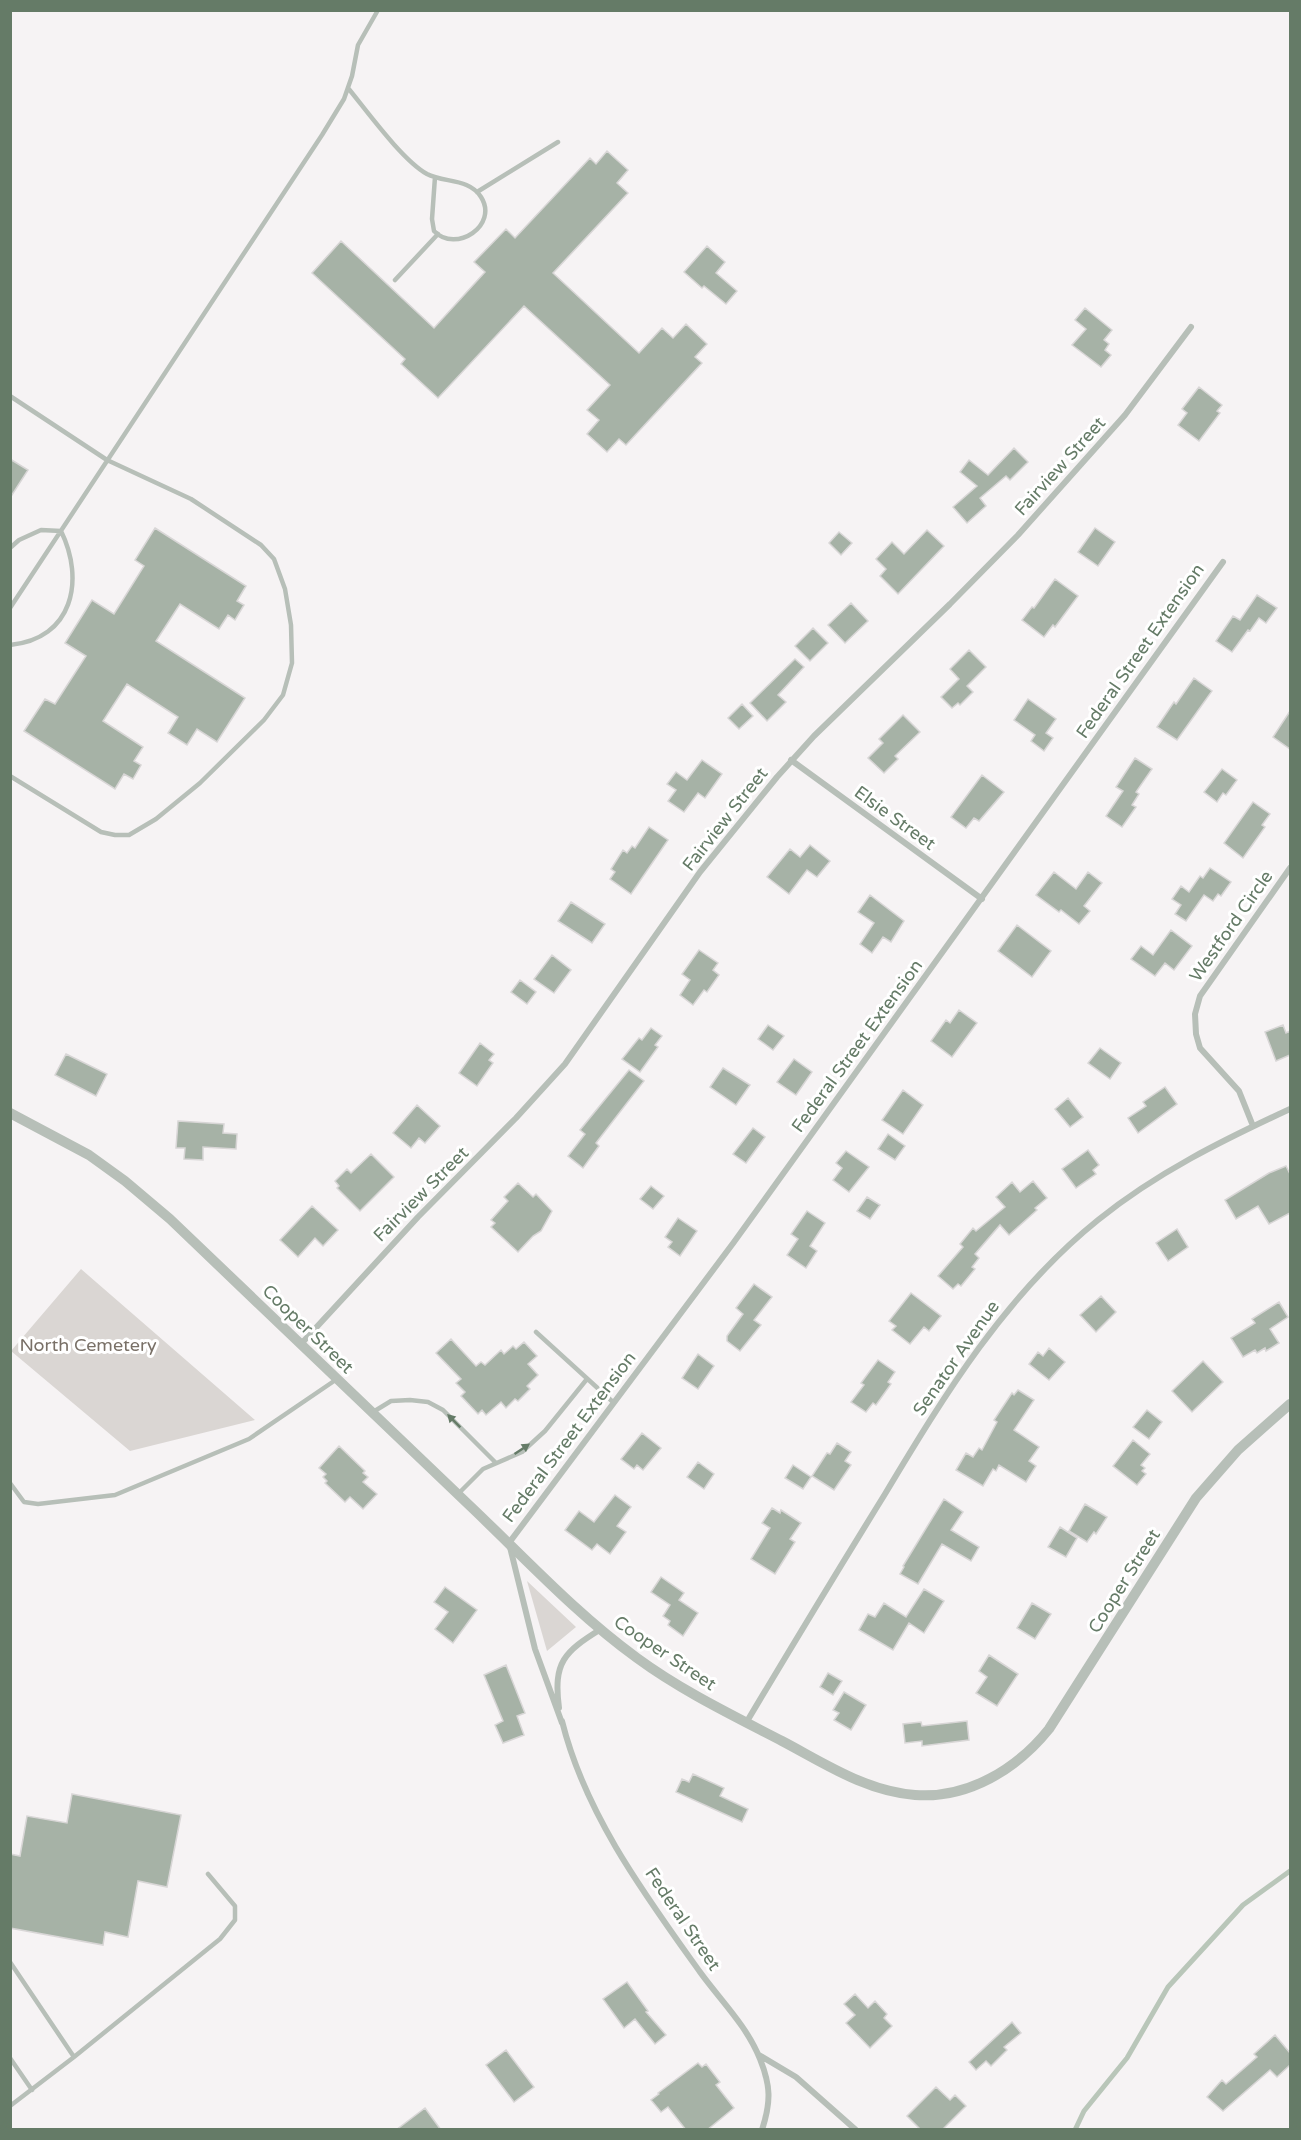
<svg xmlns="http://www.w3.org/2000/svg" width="1301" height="2140" viewBox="0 0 1301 2140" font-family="'Varela Round',sans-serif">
<rect width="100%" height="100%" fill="#f6f3f4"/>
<!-- green -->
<path fill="#dad6d3" d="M 81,1269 L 255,1420 L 130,1451 L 11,1351 Z
M 527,1581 L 576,1627 L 547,1651 Z"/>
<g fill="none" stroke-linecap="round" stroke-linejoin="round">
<!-- stream -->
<path stroke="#b9c6b9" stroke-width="5" d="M 1075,2130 L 1084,2111 L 1127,2058 L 1168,1987 L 1243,1905 L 1290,1871"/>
</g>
<!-- building -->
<path fill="#a6b2a6" stroke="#d8d6d6" stroke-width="1.5" d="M 607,151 L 628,170 L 617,183 L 628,193 L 553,273 L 639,353 L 662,328 L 673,338 L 686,324 L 707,344 L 695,357 L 702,363 L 626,445 L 619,439 L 607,452 L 587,434 L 599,420 L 587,410 L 610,385 L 524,306 L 438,398 L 401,364 L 405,359 L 312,273 L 341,241 L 434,328 L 485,272 L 474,262 L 506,229 L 515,238 L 590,158 L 596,164 Z
M 707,246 L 725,262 L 716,273 L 737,291 L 726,304 L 704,286 L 702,288 L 684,272 Z
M 1085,308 L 1112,330 L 1104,340 L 1109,344 L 1105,350 L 1111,355 L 1101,367 L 1072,345 L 1086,329 L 1075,320 Z
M 1199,387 L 1222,405 L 1217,411 L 1220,413 L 1199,441 L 1178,425 L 1187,413 L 1182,409 Z
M 1014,448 L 1028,462 L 1010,480 L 1006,476 L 980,498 L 986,506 L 967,523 L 953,507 L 977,486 L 960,472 L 969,460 L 988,475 Z
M 10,459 L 28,470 L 10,498 Z
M 155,528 L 246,586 L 237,601 L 244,605 L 235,620 L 228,615 L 219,629 L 180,604 L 156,641 L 245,698 L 217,742 L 197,729 L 187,745 L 168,733 L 178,717 L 127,684 L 103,721 L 143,747 L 134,761 L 141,765 L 133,779 L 124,774 L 115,789 L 24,731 L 45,699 L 55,704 L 86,656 L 65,643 L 92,600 L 114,614 L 144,566 L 135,560 Z
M 1095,528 L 1115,542 L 1098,566 L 1078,552 Z
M 927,530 L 944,546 L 898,594 L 880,576 L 886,569 L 876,559 L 892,542 L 904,554 Z
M 839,532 L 852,543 L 841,555 L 829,543 Z
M 1055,579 L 1078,596 L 1055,627 L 1053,625 L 1044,637 L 1022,620 L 1032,607 L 1034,608 Z
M 1257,595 L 1277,608 L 1266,623 L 1259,618 L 1250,631 L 1248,630 L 1232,652 L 1216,641 L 1233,616 L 1240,620 Z
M 851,603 L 868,621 L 845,643 L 828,625 Z
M 813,628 L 828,643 L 810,661 L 795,646 Z
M 969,650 L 986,667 L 967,686 L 973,692 L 960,705 L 958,703 L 952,708 L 941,697 L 959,679 L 950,669 Z
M 795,659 L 804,667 L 778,695 L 786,702 L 767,721 L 750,703 Z
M 1194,678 L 1212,691 L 1177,740 L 1157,727 L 1174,702 L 1176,704 Z
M 1028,699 L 1056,719 L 1046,733 L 1053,738 L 1044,751 L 1031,741 L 1035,735 L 1014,720 Z
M 742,704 L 753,716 L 739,729 L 728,718 Z
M 1290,711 L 1290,749 L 1273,737 Z
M 903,715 L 920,732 L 895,756 L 898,759 L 884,773 L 868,758 L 883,743 L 879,739 Z
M 1135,758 L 1152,769 L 1136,792 L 1139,794 L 1132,805 L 1136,807 L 1122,827 L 1106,816 L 1123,791 L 1116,787 Z
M 702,760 L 722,774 L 705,798 L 698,793 L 684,812 L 668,801 L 676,790 L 667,784 L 676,772 L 687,780 Z
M 1222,769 L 1237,780 L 1226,795 L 1223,793 L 1217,802 L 1204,792 Z
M 982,775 L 1004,792 L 979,821 L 974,818 L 966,828 L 951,817 Z
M 1253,802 L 1270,814 L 1262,825 L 1265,827 L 1243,858 L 1224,843 Z
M 649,827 L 668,840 L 631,894 L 610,879 L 615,872 L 611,869 L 623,850 L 627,853 L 632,846 L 635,848 Z
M 810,845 L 830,861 L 817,877 L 807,870 L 789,894 L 767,877 L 790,849 L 800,857 Z
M 1210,868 L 1231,882 L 1221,896 L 1218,894 L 1213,901 L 1204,895 L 1186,921 L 1175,914 L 1181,905 L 1172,899 L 1181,886 L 1189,892 L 1200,876 L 1203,878 Z
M 1054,872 L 1076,889 L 1088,872 L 1102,883 L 1084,906 L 1090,911 L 1079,924 L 1061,910 L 1059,912 L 1036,895 Z
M 870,895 L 904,921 L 891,942 L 883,937 L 872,953 L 860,944 L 874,923 L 858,912 Z
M 571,902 L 605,924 L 592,943 L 558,921 Z
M 1017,925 L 1051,951 L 1032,977 L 998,951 Z
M 1171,930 L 1192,946 L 1174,970 L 1165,963 L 1155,976 L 1131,959 L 1141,946 L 1153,955 Z
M 699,950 L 718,963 L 713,970 L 719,975 L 707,992 L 704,990 L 693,1005 L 680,995 L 690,980 L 682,974 Z
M 552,955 L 571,970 L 554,993 L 534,979 Z
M 520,980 L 536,992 L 527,1004 L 511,992 Z
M 959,1010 L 977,1023 L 952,1057 L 931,1041 L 946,1020 L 950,1023 Z
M 768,1025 L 784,1036 L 773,1050 L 758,1039 Z
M 1283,1025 L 1286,1033 L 1290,1031 L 1290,1055 L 1276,1061 L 1265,1032 Z
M 651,1028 L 662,1036 L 655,1045 L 658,1047 L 640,1072 L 622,1059 L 639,1038 L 642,1040 Z
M 480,1043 L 494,1054 L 489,1060 L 493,1063 L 477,1086 L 459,1073 Z
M 1100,1048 L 1121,1063 L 1110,1079 L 1088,1063 Z
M 66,1054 L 107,1074 L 96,1096 L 55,1075 Z
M 794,1059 L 812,1072 L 796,1095 L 777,1082 Z
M 723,1068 L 750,1085 L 736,1105 L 710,1087 Z
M 629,1070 L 644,1081 L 596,1143 L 599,1146 L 583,1168 L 568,1156 L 585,1134 L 580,1130 Z
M 1165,1087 L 1177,1104 L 1138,1133 L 1128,1118 L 1146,1106 L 1143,1102 Z
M 903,1090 L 923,1105 L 903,1134 L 882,1120 Z
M 1068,1098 L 1083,1117 L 1070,1127 L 1055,1109 Z
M 417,1105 L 440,1126 L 425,1143 L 419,1138 L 411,1148 L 393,1133 Z
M 178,1121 L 224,1124 L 223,1133 L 237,1134 L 236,1149 L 203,1147 L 203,1160 L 184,1159 L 185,1148 L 176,1148 Z
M 753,1128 L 765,1137 L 746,1163 L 733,1154 Z
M 888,1134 L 905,1146 L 895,1160 L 878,1149 Z
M 1088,1150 L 1099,1165 L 1093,1170 L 1096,1174 L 1076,1188 L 1062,1169 Z
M 846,1151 L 869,1167 L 849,1192 L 833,1180 L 842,1168 L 836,1163 Z
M 371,1154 L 394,1177 L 360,1211 L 337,1188 L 339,1186 L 335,1181 L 347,1169 L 351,1173 Z
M 1286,1166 L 1290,1174 L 1290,1213 L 1269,1224 L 1258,1206 L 1236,1219 L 1225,1200 L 1269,1173 Z
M 1033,1181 L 1047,1198 L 1035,1208 L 1037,1210 L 1009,1235 L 1000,1225 L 975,1254 L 979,1258 L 972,1267 L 975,1269 L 961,1286 L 958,1284 L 953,1289 L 938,1276 L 963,1247 L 960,1244 L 973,1228 L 976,1231 L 1005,1207 L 996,1197 L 1012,1182 L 1020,1192 Z
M 518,1183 L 533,1197 L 536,1194 L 552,1211 L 541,1231 L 533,1236 L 518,1252 L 491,1227 L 495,1223 L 491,1220 L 508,1201 L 504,1197 Z
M 651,1186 L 664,1196 L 653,1209 L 640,1199 Z
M 867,1197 L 880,1205 L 870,1219 L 857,1211 Z
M 312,1206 L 338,1230 L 323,1246 L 315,1238 L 298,1257 L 280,1240 Z
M 807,1211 L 825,1223 L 810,1246 L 817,1251 L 806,1268 L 787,1255 L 798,1239 L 791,1234 Z
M 678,1218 L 697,1231 L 680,1256 L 668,1247 L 672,1242 L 665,1237 Z
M 1177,1229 L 1188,1247 L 1168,1261 L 1156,1243 Z
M 754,1284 L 772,1297 L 754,1320 L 761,1325 L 740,1351 L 727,1341 L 727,1336 L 743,1314 L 736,1308 Z
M 911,1293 L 941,1316 L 929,1331 L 924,1327 L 910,1344 L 892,1330 L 896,1326 L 889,1321 Z
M 1101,1296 L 1116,1312 L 1096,1332 L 1080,1315 Z
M 1279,1302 L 1288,1317 L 1270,1329 L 1279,1343 L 1266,1351 L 1265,1348 L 1257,1353 L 1255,1350 L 1243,1357 L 1231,1338 L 1255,1323 L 1252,1319 Z
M 451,1339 L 476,1366 L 481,1362 L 485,1365 L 501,1350 L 504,1354 L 513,1346 L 516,1349 L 524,1342 L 537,1356 L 528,1364 L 538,1375 L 527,1386 L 530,1389 L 518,1401 L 515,1399 L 506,1408 L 501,1402 L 486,1415 L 482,1410 L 478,1414 L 461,1396 L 465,1392 L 456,1383 L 461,1379 L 436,1353 Z
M 1049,1348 L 1065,1362 L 1049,1380 L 1029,1364 L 1038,1352 L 1043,1356 Z
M 698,1354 L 714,1366 L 698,1389 L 682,1378 Z
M 878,1360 L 895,1372 L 888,1382 L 891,1384 L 876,1405 L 873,1403 L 866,1412 L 851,1402 L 864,1385 L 861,1383 Z
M 1203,1361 L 1223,1382 L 1192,1412 L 1172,1391 Z
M 1018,1390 L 1034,1400 L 1014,1430 L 1039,1447 L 1029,1461 L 1036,1466 L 1026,1482 L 999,1465 L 996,1471 L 993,1469 L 983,1486 L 956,1470 L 966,1453 L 973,1457 L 979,1448 L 982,1450 L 997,1422 L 994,1420 L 1012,1393 L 1014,1395 Z
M 1147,1410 L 1162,1422 L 1149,1439 L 1133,1427 Z
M 642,1433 L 661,1448 L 643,1470 L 637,1465 L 634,1469 L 621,1459 Z
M 1133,1440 L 1150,1454 L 1141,1465 L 1145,1468 L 1142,1471 L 1146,1474 L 1137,1485 L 1113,1466 Z
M 837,1443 L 851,1452 L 845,1461 L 851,1465 L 834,1490 L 812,1476 L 827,1453 L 830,1454 Z
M 339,1446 L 365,1471 L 363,1473 L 368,1477 L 363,1482 L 377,1494 L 363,1509 L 350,1497 L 345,1502 L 325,1483 L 327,1481 L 323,1477 L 326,1474 L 319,1468 Z
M 698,1462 L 714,1474 L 704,1489 L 687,1477 Z
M 793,1465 L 811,1477 L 803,1489 L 785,1478 Z
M 615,1495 L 631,1507 L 617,1526 L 626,1532 L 610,1554 L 597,1544 L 592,1550 L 565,1530 L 579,1511 L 594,1522 Z
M 944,1499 L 963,1512 L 951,1530 L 979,1547 L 971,1561 L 942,1544 L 918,1584 L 900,1574 L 904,1567 L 903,1566 Z
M 1085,1504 L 1107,1517 L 1096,1534 L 1094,1532 L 1087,1542 L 1069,1531 Z
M 772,1508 L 780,1513 L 781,1510 L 801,1523 L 790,1539 L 795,1542 L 775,1574 L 751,1559 L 770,1528 L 762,1523 Z
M 1060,1527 L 1077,1538 L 1066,1557 L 1048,1547 Z
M 661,1577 L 684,1593 L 679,1600 L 698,1613 L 683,1636 L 668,1625 L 670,1621 L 663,1616 L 670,1605 L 651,1592 Z
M 445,1587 L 477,1610 L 453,1643 L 435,1629 L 448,1612 L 434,1602 Z
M 924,1589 L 944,1601 L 924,1633 L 909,1623 L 893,1650 L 859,1630 L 868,1614 L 875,1617 L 884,1603 L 906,1617 Z
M 1032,1603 L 1051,1614 L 1035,1639 L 1017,1628 Z
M 989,1655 L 1018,1674 L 997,1706 L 976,1693 L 987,1677 L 979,1671 Z
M 506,1665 L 525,1713 L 517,1716 L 524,1735 L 503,1743 L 495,1725 L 503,1721 L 484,1675 Z
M 828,1673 L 842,1681 L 833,1695 L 820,1687 Z
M 844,1692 L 866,1705 L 851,1730 L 834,1720 L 839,1713 L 833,1710 Z
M 967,1721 L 969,1740 L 922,1746 L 922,1741 L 905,1743 L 903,1724 L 921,1722 L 922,1726 Z
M 693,1774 L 724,1788 L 720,1796 L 748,1809 L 742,1822 L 676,1792 L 682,1779 L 689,1782 Z
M 72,1794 L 181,1815 L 167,1887 L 138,1881 L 128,1937 L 105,1932 L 103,1945 L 10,1928 L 10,1854 L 20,1856 L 27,1816 L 67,1823 Z
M 627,1982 L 648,2011 L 646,2012 L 666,2035 L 655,2044 L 635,2019 L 624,2028 L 603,1999 Z
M 855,1994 L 868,2008 L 875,2001 L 887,2014 L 884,2018 L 892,2026 L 870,2048 L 846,2023 L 855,2015 L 844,2004 Z
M 1012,2022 L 1021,2033 L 1004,2047 L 1007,2050 L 991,2066 L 986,2061 L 976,2070 L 969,2062 Z
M 1275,2035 L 1290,2053 L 1290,2065 L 1277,2077 L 1270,2070 L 1223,2111 L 1207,2097 L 1222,2080 L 1226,2084 L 1257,2057 L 1254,2054 Z
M 506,2050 L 534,2087 L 514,2102 L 486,2065 Z
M 698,2063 L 702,2067 L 706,2064 L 720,2082 L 716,2085 L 734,2108 L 707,2130 L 686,2130 L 668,2107 L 661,2112 L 651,2100 L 659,2094 L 658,2093 Z
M 936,2087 L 950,2100 L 955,2095 L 966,2106 L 942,2130 L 921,2130 L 907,2116 Z
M 425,2108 L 441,2130 L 396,2130 Z"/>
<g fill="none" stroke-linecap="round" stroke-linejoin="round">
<!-- service -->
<path stroke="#b7bfb8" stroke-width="4.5" d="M 348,88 C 367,111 402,160 427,174 C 444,183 469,178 481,197 C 499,225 456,254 434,231 L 432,219 L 435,177
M 477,192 L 558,142
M 395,280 L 438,234
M 10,396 L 107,460 L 191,499 L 261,545 L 274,559 L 285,589 L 291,625 L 292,663 L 283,695 L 264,720 L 200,783 L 156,819 L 129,835 L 115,835 L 101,832 L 10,776
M 10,548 L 19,540 L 41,530 L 61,531 C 85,580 73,639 10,645
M 10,608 L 322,135 L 344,99 L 352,76 L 358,45 L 378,10
M 536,1332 L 614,1403
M 373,1412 L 391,1401 L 410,1400 L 428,1402 L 443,1410 L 496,1463
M 10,1483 L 24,1502 L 38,1504 L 115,1495 L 249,1439 L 337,1379
M 458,1494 L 483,1469 L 522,1452 L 545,1431 L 587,1379
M 10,1962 L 74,2057 L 10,2106
M 74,2057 L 220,1939 L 235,1920 L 235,1906 L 208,1874
M 10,2058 L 32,2090"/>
<!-- minor -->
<path stroke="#b7bfb8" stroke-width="6" d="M 791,760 L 982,899
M 1253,1126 L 1239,1091 L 1200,1048 L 1196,1034 L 1195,1014 L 1200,996 L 1290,868
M 301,1344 L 418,1217 L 516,1118 L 565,1064 L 700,872 L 777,777 L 814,736 L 950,604 L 1018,535 L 1125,415 L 1191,327
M 559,1708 C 553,1662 564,1652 601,1629
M 562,1721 C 585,1814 645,1895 700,1972 C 721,2001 747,2026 760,2059 C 771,2086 771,2102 762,2130
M 562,1723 L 535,1649 L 509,1543 L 734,1242 L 1223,562
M 746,1723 C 792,1646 838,1570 885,1494 C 945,1394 1006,1294 1098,1220 C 1156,1173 1223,1140 1290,1109
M 759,2055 L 796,2077 L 856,2130"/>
<!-- tertiary -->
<path stroke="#b7bfb8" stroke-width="10" d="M 10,1113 L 89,1155 L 125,1181 L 170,1219 C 269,1314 369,1409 468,1504 C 523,1556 575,1613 637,1658 C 682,1691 732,1715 782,1741 C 824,1763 865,1791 915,1795 C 968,1799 1017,1769 1049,1729 L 1196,1498 L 1238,1450 L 1290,1404"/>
</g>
<!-- one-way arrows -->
<defs><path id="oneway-solid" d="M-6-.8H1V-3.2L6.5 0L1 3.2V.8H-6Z" transform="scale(1.5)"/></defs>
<g fill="#657b67">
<use href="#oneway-solid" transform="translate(454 1421) rotate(-135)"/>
<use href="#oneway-solid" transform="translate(522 1449) rotate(-34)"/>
</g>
<g text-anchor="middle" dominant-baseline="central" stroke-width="6" stroke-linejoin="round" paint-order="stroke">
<!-- street labels -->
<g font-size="18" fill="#657b67" stroke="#fff">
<text transform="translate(1060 466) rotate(-48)">Fairview Street</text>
<text transform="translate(1140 651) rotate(-55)">Federal Street Extension</text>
<text transform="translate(895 818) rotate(36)">Elsie Street</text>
<text transform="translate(725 819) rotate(-52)">Fairview Street</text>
<text transform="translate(1231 926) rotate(-55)">Westford Circle</text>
<text transform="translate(857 1046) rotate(-54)">Federal Street Extension</text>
<text transform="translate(421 1194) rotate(-45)">Fairview Street</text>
<text transform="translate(308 1329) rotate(44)">Cooper Street</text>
<text transform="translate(956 1358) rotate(-55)">Senator Avenue</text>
<text transform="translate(569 1437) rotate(-53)">Federal Street Extension</text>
<text transform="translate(1124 1581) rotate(-58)">Cooper Street</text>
<text transform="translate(665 1653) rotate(34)">Cooper Street</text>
<text transform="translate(683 1919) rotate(56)">Federal Street</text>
</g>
<!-- park labels -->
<g font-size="18" fill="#797067" stroke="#fff">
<text x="88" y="1345">North Cemetery</text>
</g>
</g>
<!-- border -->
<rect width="1301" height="2140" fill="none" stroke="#657b67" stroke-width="24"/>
</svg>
